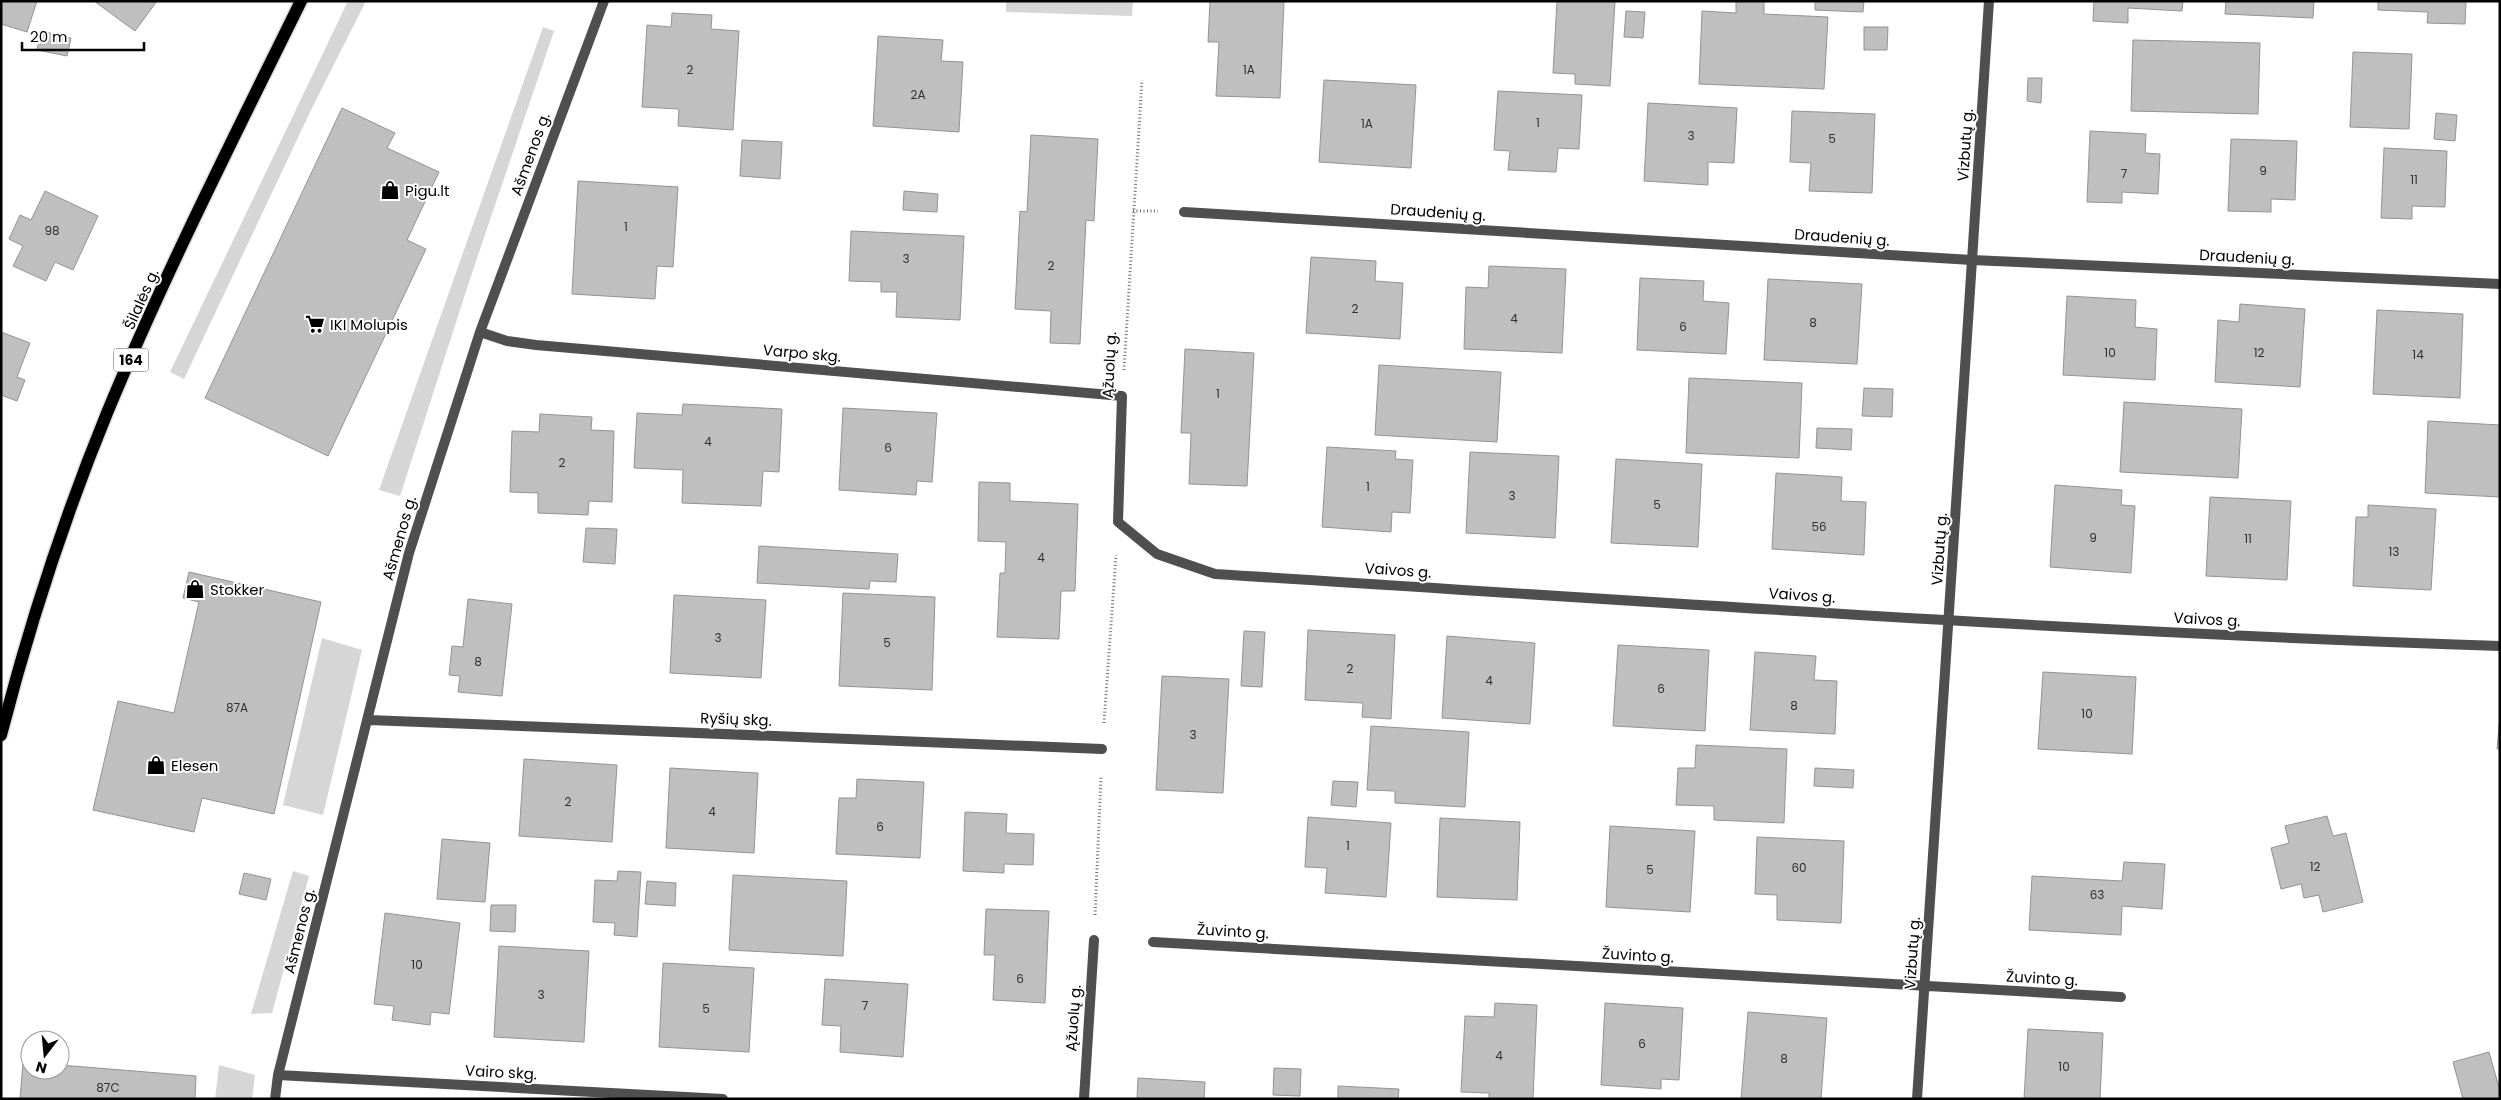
<svg xmlns="http://www.w3.org/2000/svg" width="2501" height="1100" viewBox="0 0 2501 1100" font-family="Poppins,sans-serif">
<rect width="100%" height="100%" fill="#fff"/>
<!-- green -->
<path fill="#d6d6d6" d="M 348,1 L 366,1 L 312,108 L 184,379 L 170,372 Z
M 1006,1 L 1133,1 L 1132,16 L 1006,12 Z
M 543,27 L 554,31 L 471,276 L 400,496 L 379,490 Z
M 322,638 L 362,650 L 323,815 L 283,805 Z
M 293,871 L 309,876 L 272,1013 L 251,1014 Z
M 219,1065 L 255,1075 L 252,1099 L 215,1099 Z"/>
<!-- building -->
<path fill="#bfbfbf" stroke="#939393" d="M 1,1 L 37,1 L 27,32 L 1,24 Z
M 94,1 L 157,1 L 135,31 Z
M 1210,1 L 1284,1 L 1280,98 L 1216,96 L 1219,42 L 1208,42 Z
M 1557,1 L 1615,1 L 1610,86 L 1575,84 L 1575,74 L 1553,73 Z
M 1736,1 L 1764,1 L 1764,14 L 1828,17 L 1824,89 L 1699,84 L 1702,11 L 1736,13 Z
M 1815,1 L 1864,1 L 1863,12 L 1815,10 Z
M 2094,1 L 2183,1 L 2182,11 L 2128,8 L 2128,23 L 2093,21 Z
M 2226,1 L 2314,1 L 2313,18 L 2225,14 Z
M 2378,1 L 2466,1 L 2465,24 L 2427,23 L 2428,12 L 2378,10 Z
M 1626,11 L 1645,12 L 1643,38 L 1624,37 Z
M 672,13 L 712,15 L 711,29 L 739,31 L 733,130 L 678,126 L 679,109 L 642,107 L 647,25 L 671,27 Z
M 1864,27 L 1888,27 L 1887,50 L 1864,50 Z
M 41,31 L 71,38 L 67,56 L 37,50 Z
M 878,36 L 943,40 L 941,61 L 963,62 L 959,132 L 873,126 Z
M 2133,40 L 2260,43 L 2258,114 L 2131,111 Z
M 2353,52 L 2412,54 L 2409,129 L 2350,127 Z
M 2028,78 L 2042,78 L 2041,103 L 2027,101 Z
M 1324,80 L 1416,85 L 1411,168 L 1319,162 Z
M 1498,91 L 1582,95 L 1579,149 L 1558,148 L 1556,172 L 1508,170 L 1510,151 L 1494,150 Z
M 1648,103 L 1737,108 L 1734,163 L 1708,162 L 1708,185 L 1644,181 Z
M 342,108 L 395,133 L 387,148 L 439,172 L 407,240 L 426,249 L 328,456 L 205,398 Z
M 1792,111 L 1875,114 L 1872,193 L 1809,191 L 1811,163 L 1790,162 Z
M 2436,113 L 2457,115 L 2455,141 L 2434,139 Z
M 2090,131 L 2146,134 L 2145,153 L 2160,154 L 2158,194 L 2122,192 L 2122,203 L 2087,202 Z
M 1031,135 L 1098,139 L 1094,221 L 1086,220 L 1080,344 L 1050,343 L 1051,311 L 1015,309 L 1020,211 L 1027,212 Z
M 2231,139 L 2297,141 L 2295,200 L 2271,199 L 2271,212 L 2228,211 Z
M 742,140 L 782,142 L 780,179 L 740,176 Z
M 2384,148 L 2447,151 L 2445,207 L 2412,206 L 2412,219 L 2381,218 Z
M 578,181 L 678,187 L 673,267 L 657,266 L 655,299 L 572,294 Z
M 45,191 L 98,216 L 73,270 L 55,262 L 46,281 L 13,266 L 23,246 L 9,239 L 20,215 L 31,220 Z
M 904,191 L 938,194 L 937,212 L 903,210 Z
M 851,231 L 964,236 L 960,320 L 896,317 L 897,292 L 881,292 L 881,282 L 849,281 Z
M 1311,257 L 1376,261 L 1375,281 L 1403,283 L 1400,339 L 1306,333 Z
M 1489,266 L 1566,269 L 1562,353 L 1464,349 L 1466,287 L 1488,288 Z
M 1640,278 L 1704,281 L 1703,301 L 1729,303 L 1726,354 L 1637,350 Z
M 1768,279 L 1862,284 L 1857,364 L 1764,360 Z
M 2067,296 L 2136,300 L 2135,327 L 2157,329 L 2155,380 L 2063,375 Z
M 2240,304 L 2305,309 L 2300,387 L 2215,382 L 2218,320 L 2239,322 Z
M 2377,310 L 2463,314 L 2460,398 L 2373,394 Z
M 1,332 L 30,343 L 17,377 L 25,380 L 17,401 L 1,395 Z
M 1185,349 L 1254,353 L 1247,486 L 1189,484 L 1191,433 L 1181,433 Z
M 1379,365 L 1501,372 L 1497,442 L 1375,435 Z
M 1689,378 L 1802,383 L 1799,458 L 1686,453 Z
M 1864,388 L 1893,389 L 1892,417 L 1862,416 Z
M 2124,402 L 2242,409 L 2238,478 L 2120,472 Z
M 683,404 L 782,409 L 779,472 L 763,471 L 761,506 L 682,503 L 683,470 L 634,468 L 637,413 L 682,415 Z
M 843,408 L 937,413 L 932,482 L 917,481 L 916,495 L 839,490 Z
M 540,414 L 592,417 L 591,430 L 614,431 L 612,502 L 589,501 L 588,515 L 538,513 L 538,493 L 510,492 L 512,431 L 539,432 Z
M 2428,421 L 2500,425 L 2500,497 L 2425,493 Z
M 1817,428 L 1852,429 L 1851,450 L 1816,448 Z
M 1327,447 L 1396,451 L 1395,459 L 1413,460 L 1410,513 L 1392,512 L 1391,532 L 1322,527 Z
M 1470,452 L 1559,456 L 1555,538 L 1466,533 Z
M 1616,459 L 1702,464 L 1698,547 L 1611,543 Z
M 1776,473 L 1842,477 L 1841,501 L 1866,502 L 1864,555 L 1772,549 Z
M 979,482 L 1010,483 L 1010,501 L 1078,504 L 1075,591 L 1061,591 L 1059,639 L 997,637 L 1000,573 L 1005,573 L 1006,542 L 978,541 Z
M 2055,485 L 2122,490 L 2121,505 L 2135,506 L 2131,573 L 2050,567 Z
M 2210,497 L 2291,501 L 2287,580 L 2206,576 Z
M 2368,505 L 2436,509 L 2431,590 L 2353,586 L 2356,517 L 2368,517 Z
M 586,528 L 617,529 L 615,564 L 583,562 Z
M 759,546 L 898,554 L 896,582 L 870,581 L 869,589 L 757,583 Z
M 189,572 L 321,602 L 274,814 L 202,798 L 194,832 L 93,810 L 118,701 L 174,713 L 199,602 L 183,598 Z
M 843,593 L 935,597 L 932,690 L 839,686 Z
M 674,595 L 766,600 L 761,678 L 670,673 Z
M 468,599 L 512,604 L 502,696 L 458,692 L 460,676 L 449,675 L 452,646 L 463,647 Z
M 1308,630 L 1395,635 L 1391,719 L 1362,717 L 1363,703 L 1305,700 Z
M 1244,631 L 1265,632 L 1262,687 L 1241,686 Z
M 1447,636 L 1535,643 L 1530,724 L 1442,718 Z
M 1618,645 L 1709,650 L 1705,731 L 1613,726 Z
M 1755,652 L 1816,656 L 1814,680 L 1837,681 L 1835,734 L 1750,730 Z
M 2043,672 L 2136,677 L 2132,754 L 2038,749 Z
M 1162,676 L 1229,679 L 1223,793 L 1156,790 Z
M 2500,715 L 2500,749 L 2497,749 Z
M 1371,726 L 1469,732 L 1465,807 L 1395,803 L 1395,791 L 1367,790 Z
M 1696,745 L 1787,749 L 1784,823 L 1714,820 L 1714,806 L 1676,805 L 1678,768 L 1695,768 Z
M 524,759 L 617,765 L 612,842 L 519,836 Z
M 670,768 L 758,773 L 754,853 L 666,848 Z
M 1815,768 L 1854,770 L 1853,788 L 1814,786 Z
M 857,779 L 924,782 L 920,858 L 836,854 L 839,798 L 856,798 Z
M 1333,781 L 1358,782 L 1356,807 L 1331,805 Z
M 965,812 L 1007,814 L 1006,833 L 1034,834 L 1033,865 L 1004,864 L 1004,873 L 963,871 Z
M 2327,816 L 2333,836 L 2346,833 L 2363,902 L 2323,912 L 2319,895 L 2304,898 L 2301,884 L 2281,889 L 2271,848 L 2289,843 L 2285,826 Z
M 1308,817 L 1391,823 L 1386,897 L 1325,893 L 1327,868 L 1305,867 Z
M 1440,818 L 1520,822 L 1517,900 L 1437,897 Z
M 1610,826 L 1695,831 L 1690,912 L 1606,907 Z
M 1757,837 L 1844,841 L 1841,923 L 1777,920 L 1777,895 L 1755,894 Z
M 442,839 L 490,843 L 485,902 L 437,899 Z
M 2124,862 L 2165,864 L 2162,909 L 2122,906 L 2121,935 L 2029,930 L 2032,876 L 2122,881 Z
M 618,871 L 641,872 L 637,937 L 614,935 L 615,923 L 593,922 L 595,880 L 617,881 Z
M 244,873 L 271,879 L 266,900 L 239,894 Z
M 733,875 L 847,881 L 843,956 L 729,950 Z
M 647,881 L 676,883 L 675,906 L 645,904 Z
M 491,905 L 516,905 L 515,932 L 490,931 Z
M 986,909 L 1049,911 L 1045,1003 L 993,1000 L 995,955 L 984,955 Z
M 385,913 L 460,923 L 449,1014 L 431,1012 L 430,1025 L 392,1020 L 394,1006 L 374,1004 Z
M 499,946 L 589,951 L 584,1042 L 494,1037 Z
M 663,963 L 754,968 L 749,1052 L 659,1047 Z
M 825,979 L 908,984 L 903,1057 L 840,1052 L 841,1026 L 822,1025 Z
M 1495,1003 L 1537,1005 L 1533,1099 L 1489,1099 L 1489,1093 L 1461,1092 L 1465,1016 L 1494,1017 Z
M 1605,1003 L 1683,1008 L 1679,1080 L 1661,1079 L 1661,1089 L 1601,1085 Z
M 1748,1012 L 1827,1018 L 1821,1099 L 1741,1099 Z
M 2028,1029 L 2103,1033 L 2100,1099 L 2024,1099 Z
M 2489,1052 L 2500,1091 L 2500,1099 L 2463,1099 L 2453,1062 Z
M 23,1062 L 30,1062 L 30,1070 L 60,1070 L 60,1065 L 196,1076 L 195,1099 L 20,1099 Z
M 1274,1068 L 1301,1069 L 1300,1096 L 1273,1095 Z
M 1138,1078 L 1205,1082 L 1204,1099 L 1137,1099 Z
M 1338,1086 L 1399,1089 L 1398,1099 L 1338,1099 Z"/>
<g fill="none" stroke-linecap="round" stroke-linejoin="round">
<!-- primary casing -->
<g stroke="#dbdbdb" stroke-width="15">
<path id="primary" d="M 1,735 C 29,626 64,518 107,413 C 165,273 234,137 301,1"/>
</g>
<!-- path -->
<path stroke="#717171" stroke-width="3" stroke-dasharray="1 2.5" stroke-linecap="butt" d="M 1133,211 L 1158,211
M 1124,370 L 1142,80
M 1104,723 L 1116,555
M 1095,915 L 1101,777"/>
<!-- street -->
<path stroke="#4f4f4f" stroke-width="10" d="M 1184,212 L 1972,260 L 2500,284
M 480,332 L 507,341 L 536,345 L 1122,396 L 1118,522 L 1157,554 L 1215,574 C 1643,601 2071,632 2500,646
M 369,720 L 1102,749
M 1153,942 L 2121,997
M 278,1075 L 723,1099
M 275,1099 L 278,1075 L 409,553 L 480,332 L 604,1
M 1084,1099 L 1094,940
M 1917,1099 L 1989,1"/>
<!-- primary -->
<use href="#primary" stroke="#000" stroke-width="12"/>
</g>
<!-- icons -->
<defs>
<g id="shop-bare" transform="scale(1.5)"><path d="M-5-2.5h2.3a2.7 3.5 0 0 1 5.4 0H5L5.5 6h-11ZM-1.5-2.5h3a1.5 2.3 0 0 0-3 0Z" fill="#000" stroke="#fff" stroke-width="2.5" paint-order="stroke"/></g>
<g id="supermarket-bare" transform="scale(1.5)"><path d="M-6-5.5h2.5l.6 2H6L4.5 2H-2.5L-4.4-4H-6ZM-1.5 3.2a1.3 1.3 0 1 0 .1 0ZM3 3.2a1.3 1.3 0 1 0 .1 0Z" fill="#000" stroke="#fff" stroke-width="2.5" paint-order="stroke"/></g>
</defs>
<g fill-rule="evenodd">
<use href="#shop-bare" x="390" y="190"/>
<use href="#supermarket-bare" x="315" y="324"/>
<use href="#shop-bare" x="195" y="589"/>
<use href="#shop-bare" x="156" y="765"/>
</g>
<g text-anchor="middle" dominant-baseline="central" stroke-width="4" stroke-linejoin="round" paint-order="stroke">
<!-- number labels -->
<g font-size="12" fill="#303030">
<text x="690" y="69">2</text>
<text x="1249" y="69">1A</text>
<text x="918" y="94">2A</text>
<text x="1538" y="122">1</text>
<text x="1367" y="123">1A</text>
<text x="1691" y="135">3</text>
<text x="1832" y="138">5</text>
<text x="2263" y="170">9</text>
<text x="2124" y="173">7</text>
<text x="2414" y="179">11</text>
<text x="626" y="226">1</text>
<text x="52" y="230">98</text>
<text x="906" y="258">3</text>
<text x="1051" y="265">2</text>
<text x="1355" y="308">2</text>
<text x="1514" y="318">4</text>
<text x="1813" y="322">8</text>
<text x="1683" y="326">6</text>
<text x="2110" y="352">10</text>
<text x="2259" y="352">12</text>
<text x="2418" y="354">14</text>
<text x="1218" y="393">1</text>
<text x="708" y="441">4</text>
<text x="888" y="447">6</text>
<text x="562" y="462">2</text>
<text x="1368" y="486">1</text>
<text x="1512" y="495">3</text>
<text x="1657" y="504">5</text>
<text x="1819" y="526">56</text>
<text x="2093" y="537">9</text>
<text x="2248" y="538">11</text>
<text x="2394" y="551">13</text>
<text x="1041" y="557">4</text>
<text x="718" y="637">3</text>
<text x="887" y="642">5</text>
<text x="478" y="661">8</text>
<text x="1350" y="668">2</text>
<text x="1489" y="680">4</text>
<text x="1661" y="688">6</text>
<text x="1794" y="705">8</text>
<text x="237" y="707">87A</text>
<text x="2087" y="713">10</text>
<text x="1193" y="734">3</text>
<text x="568" y="801">2</text>
<text x="712" y="811">4</text>
<text x="880" y="826">6</text>
<text x="1348" y="845">1</text>
<text x="2315" y="866">12</text>
<text x="1799" y="867">60</text>
<text x="1650" y="869">5</text>
<text x="2097" y="894">63</text>
<text x="417" y="964">10</text>
<text x="1020" y="978">6</text>
<text x="541" y="994">3</text>
<text x="865" y="1005">7</text>
<text x="706" y="1008">5</text>
<text x="1642" y="1043">6</text>
<text x="1499" y="1055">4</text>
<text x="1784" y="1058">8</text>
<text x="2064" y="1066">10</text>
<text x="108" y="1087">87C</text>
</g>
<!-- shield labels -->
<rect fill="#fff" stroke="#4c4c4c" stroke-width="1" x="113.5" y="348.5" width="35" height="23" rx="4"/>
<g font-size="14" font-weight="bold" fill="#000">
<text x="131" y="360">164</text>
</g>
<!-- street labels -->
<g font-size="15" fill="#000" stroke="#fff">
<text transform="translate(1965 145) rotate(-86)">Vizbutų g.</text>
<text transform="translate(530 154) rotate(-70)">Ašmenos g.</text>
<text transform="translate(1438 212) rotate(4)">Draudenių g.</text>
<text transform="translate(1842 237) rotate(4)">Draudenių g.</text>
<text transform="translate(2247 257) rotate(3)">Draudenių g.</text>
<text transform="translate(141 299) rotate(-66)">Šilalės g.</text>
<text transform="translate(802 353) rotate(5)">Varpo skg.</text>
<text transform="translate(1109 365) rotate(-87)">Ąžuolų g.</text>
<text transform="translate(399 538) rotate(-74)">Ašmenos g.</text>
<text transform="translate(1939 549) rotate(-86)">Vizbutų g.</text>
<text transform="translate(1398 570) rotate(4)">Vaivos g.</text>
<text transform="translate(1802 595) rotate(4)">Vaivos g.</text>
<text transform="translate(2207 619) rotate(3)">Vaivos g.</text>
<text transform="translate(736 719) rotate(2)">Ryšių skg.</text>
<text transform="translate(299 931) rotate(-76)">Ašmenos g.</text>
<text transform="translate(1233 931) rotate(3)">Žuvinto g.</text>
<text transform="translate(1912 953) rotate(-86)">Vizbutų g.</text>
<text transform="translate(1638 955) rotate(3)">Žuvinto g.</text>
<text transform="translate(2042 978) rotate(3)">Žuvinto g.</text>
<text transform="translate(1073 1018) rotate(-86)">Ąžuolų g.</text>
<text transform="translate(501 1072) rotate(3)">Vairo skg.</text>
</g>
<!-- poi labels -->
<g font-size="15" fill="#000" stroke="#fff" text-anchor="start">
<text x="405" y="190">Pigu.lt</text>
<text x="330" y="324">IKI Molupis</text>
<text x="210" y="589">Stokker</text>
<text x="171" y="765">Elesen</text>
</g>
</g>
<!-- border -->
<rect width="2501" height="1100" fill="none" stroke="#000000" stroke-width="5"/>
<!-- north arrow -->
<g transform="translate(45 1055) rotate(196)"><circle r="24" fill="#ffffff" stroke="#999999"/>
<path d="M0-4L9 19L0 12L-9 19Z" fill="#000000"/>
<text y="-8" font-size="14" font-weight="bold" text-anchor="middle" fill="#000000">N</text>
</g>
<!-- scale -->
<path d="M22 42v8h122v-8" fill="none" stroke="#000000" stroke-width="2.5"/>
<text x="30" y="42" font-size="15" fill="#000000" stroke="#ffffff" stroke-width="4" paint-order="stroke">20 m</text>
</svg>
